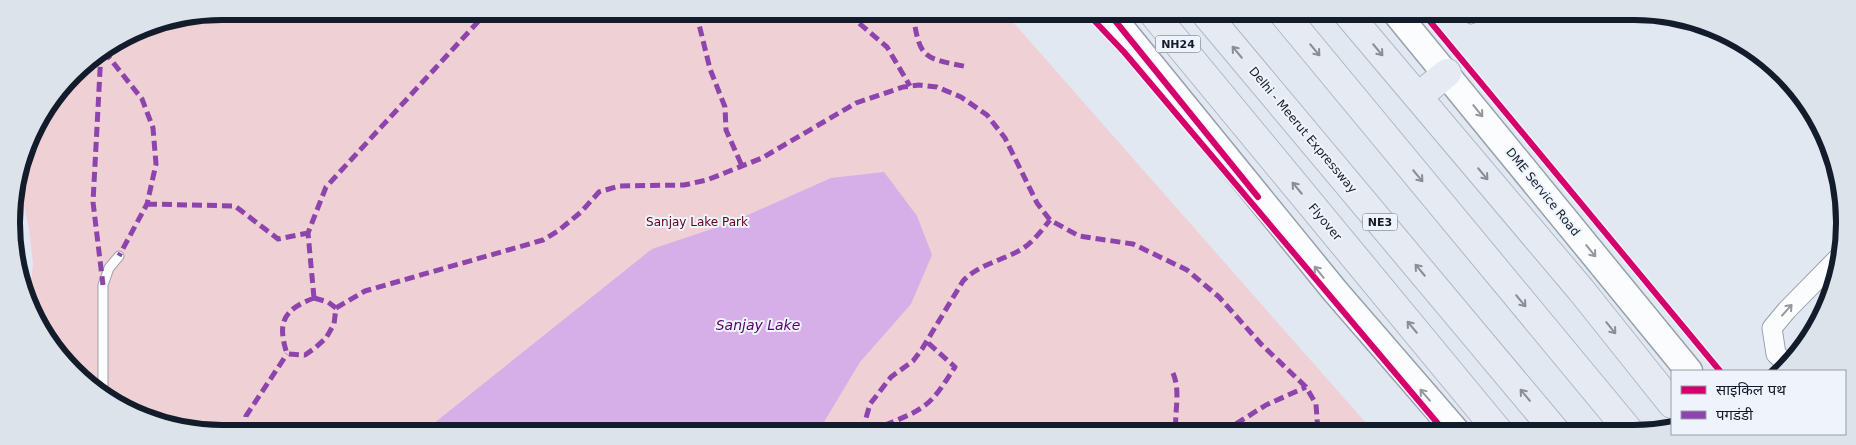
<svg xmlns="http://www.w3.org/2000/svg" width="1856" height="445" viewBox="0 0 1856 445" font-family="'DejaVu Sans','Noto Sans Devanagari',sans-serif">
<rect width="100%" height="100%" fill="#e2e8f2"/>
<!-- green -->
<path fill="#efd0d4" d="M 222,11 L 1004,12 L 1374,432 L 195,432 L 117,406 L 55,351 L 29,302 L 33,263 L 29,229 L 19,180 L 33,129 L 83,64 L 142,27 Z"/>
<!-- water -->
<path fill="#d6aee8" d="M 884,172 L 917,216 L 932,255 L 911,304 L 860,362 L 818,432 L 423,432 L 652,249 L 730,223 L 831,178 Z"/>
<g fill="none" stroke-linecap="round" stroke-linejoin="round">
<!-- lane casing -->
<g stroke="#99a0ab" stroke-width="11">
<path id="lane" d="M 1463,13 L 1471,19 L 1486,13
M 103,394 L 103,285 L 109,268 L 119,256"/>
</g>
<!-- street casing -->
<g stroke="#99a0ab" stroke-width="21">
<path id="street" d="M 1788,365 L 1776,354 L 1772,328 L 1787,310 L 1841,255"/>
</g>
<!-- secondary casing -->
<g stroke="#99a0ab" stroke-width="29">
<path id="secondary" d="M 1108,12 L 1335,291 L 1457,432
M 1396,13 L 1689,371"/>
</g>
<!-- highway casing -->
<g stroke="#b0b8c4" stroke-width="30">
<path id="highway" d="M 1152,12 L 1499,432
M 1205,13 L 1556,432
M 1283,13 L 1630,432
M 1347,13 L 1581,290 L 1672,404
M 1418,97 L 1447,73"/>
</g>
<!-- lane -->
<use href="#lane" stroke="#fbfcfd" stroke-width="9"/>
<!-- street -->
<use href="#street" stroke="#fbfcfd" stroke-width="19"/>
<!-- secondary -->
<use href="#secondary" stroke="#fbfcfd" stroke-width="26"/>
<!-- highway -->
<use href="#highway" stroke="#e6ebf3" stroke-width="28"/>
<!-- quiet -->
<path stroke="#8e44ad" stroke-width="5" stroke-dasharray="10 5" stroke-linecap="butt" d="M 696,12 L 710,69 L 725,107 L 726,130 L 742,166
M 850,12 L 853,18 L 887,47 L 910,86
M 913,12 C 919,60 924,58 968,67
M 104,51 L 142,99 L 153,128 L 156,164 L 147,204 L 119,256
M 101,52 L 93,202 L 103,285
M 147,204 L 235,206 L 278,239 L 308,233
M 314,298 L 308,233 L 326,187 L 487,12
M 314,298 L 328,302 L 336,308 L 334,324 L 326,338 L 315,348 L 305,355 L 287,354 C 277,322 283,310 314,298 Z
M 336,308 L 365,291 L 543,240 L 558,231 L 581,212 L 599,192 L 619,186 L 684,185 L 707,180 L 762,158 L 856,103 L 903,87 L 919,85 L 937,87 L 961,97 L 987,115 L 1005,138 L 1037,203 L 1050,220 L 1079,236 L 1133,244 L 1187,270 L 1219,297 L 1261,344 L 1306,387 L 1316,404 L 1318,432
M 1173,373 C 1181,392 1174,412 1176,432
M 370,428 L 382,425 L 384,432
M 246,432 L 246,416 L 287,354
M 359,432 L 370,428 L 371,432
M 862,432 L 870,404 L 891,377 L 913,361 L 922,349 L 963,281 C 979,264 1002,261 1022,249 C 1033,242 1042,230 1050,220
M 871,432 C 888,422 908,418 924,406 C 937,397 946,380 955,367 L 926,341
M 1223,432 L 1266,405 L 1306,387"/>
<!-- cycleway casing -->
<g stroke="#eff4fc" stroke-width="9">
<path id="cycleway" d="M 1086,12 L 1124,52 L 1445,432
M 1108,12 L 1258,197
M 1423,13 L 1720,371"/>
</g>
<!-- cycleway -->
<use href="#cycleway" stroke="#d6006c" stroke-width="6"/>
</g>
<!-- one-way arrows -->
<defs><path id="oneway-shaft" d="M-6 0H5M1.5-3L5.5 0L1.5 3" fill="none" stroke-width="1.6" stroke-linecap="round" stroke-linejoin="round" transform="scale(1.25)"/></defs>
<g stroke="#878e99">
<use href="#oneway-shaft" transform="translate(1315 50) rotate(50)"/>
<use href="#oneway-shaft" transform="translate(1378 50) rotate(50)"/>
<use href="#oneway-shaft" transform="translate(1237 52) rotate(-130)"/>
<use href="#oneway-shaft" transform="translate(1483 174) rotate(50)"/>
<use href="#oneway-shaft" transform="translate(1418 176) rotate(50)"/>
<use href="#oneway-shaft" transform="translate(1297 188) rotate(-130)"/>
<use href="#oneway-shaft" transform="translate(1420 270) rotate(-130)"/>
<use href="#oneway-shaft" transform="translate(1521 301) rotate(50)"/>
<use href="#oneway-shaft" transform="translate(1412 327) rotate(-130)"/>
<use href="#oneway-shaft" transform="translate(1611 328) rotate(51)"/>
<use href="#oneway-shaft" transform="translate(1525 395) rotate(-130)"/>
</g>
<g stroke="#93979e">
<use href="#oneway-shaft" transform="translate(1478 111) rotate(51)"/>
<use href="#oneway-shaft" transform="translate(1591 251) rotate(51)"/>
<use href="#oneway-shaft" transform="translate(1319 272) rotate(-129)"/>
<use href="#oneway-shaft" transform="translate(1787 310) rotate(-48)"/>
<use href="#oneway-shaft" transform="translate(1425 395) rotate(-131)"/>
</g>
<g text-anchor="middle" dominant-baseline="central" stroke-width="4" stroke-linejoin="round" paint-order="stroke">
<!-- shield labels -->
<g fill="#eff4fc" stroke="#555d6a" stroke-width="1">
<rect x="1155.5" y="35.5" width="45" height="17" rx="4"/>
<rect x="1362.5" y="213.5" width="35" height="17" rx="4"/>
</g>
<g font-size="11" font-weight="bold" fill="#131c2b">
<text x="1178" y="44">NH24</text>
<text x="1380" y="222">NE3</text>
</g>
<!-- street labels -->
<g font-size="12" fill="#131c2b" stroke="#eff4fc">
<text transform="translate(1303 130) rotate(50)">Delhi - Meerut Expressway</text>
<text transform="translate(1543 192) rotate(51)">DME Service Road</text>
<text transform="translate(1325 222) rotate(50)">Flyover</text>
</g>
<!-- park labels -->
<g font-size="12" fill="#610016" stroke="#eff4fc">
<text x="697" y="222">Sanjay Lake Park</text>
</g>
<!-- water labels -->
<g font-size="14" font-style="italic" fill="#550268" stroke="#eff4fc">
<text x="758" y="325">Sanjay Lake</text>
</g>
</g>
<!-- crop -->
<path d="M0 0H1856V445H0ZM222 20H1634A202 202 0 0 1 1836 222V223A202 202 0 0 1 1634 425H222A202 202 0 0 1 20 223V222A202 202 0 0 1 222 20Z" fill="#dde3eb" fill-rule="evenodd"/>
<path fill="none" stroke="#131c2b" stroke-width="6" d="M222 20H1634A202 202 0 0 1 1836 222V223A202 202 0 0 1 1634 425H222A202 202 0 0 1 20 223V222A202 202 0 0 1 222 20Z"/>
<!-- legend -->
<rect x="1671" y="370" width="175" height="65" fill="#eff4fc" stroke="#979ea8"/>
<rect x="1681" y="386" width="25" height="8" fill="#d6006c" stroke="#979ea8"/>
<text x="1716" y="395" font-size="15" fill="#131c2b">साइकिल पथ</text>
<rect x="1681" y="411" width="25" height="8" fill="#8e44ad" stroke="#979ea8"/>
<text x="1716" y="420" font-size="15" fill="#131c2b">पगडंडी</text>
</svg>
